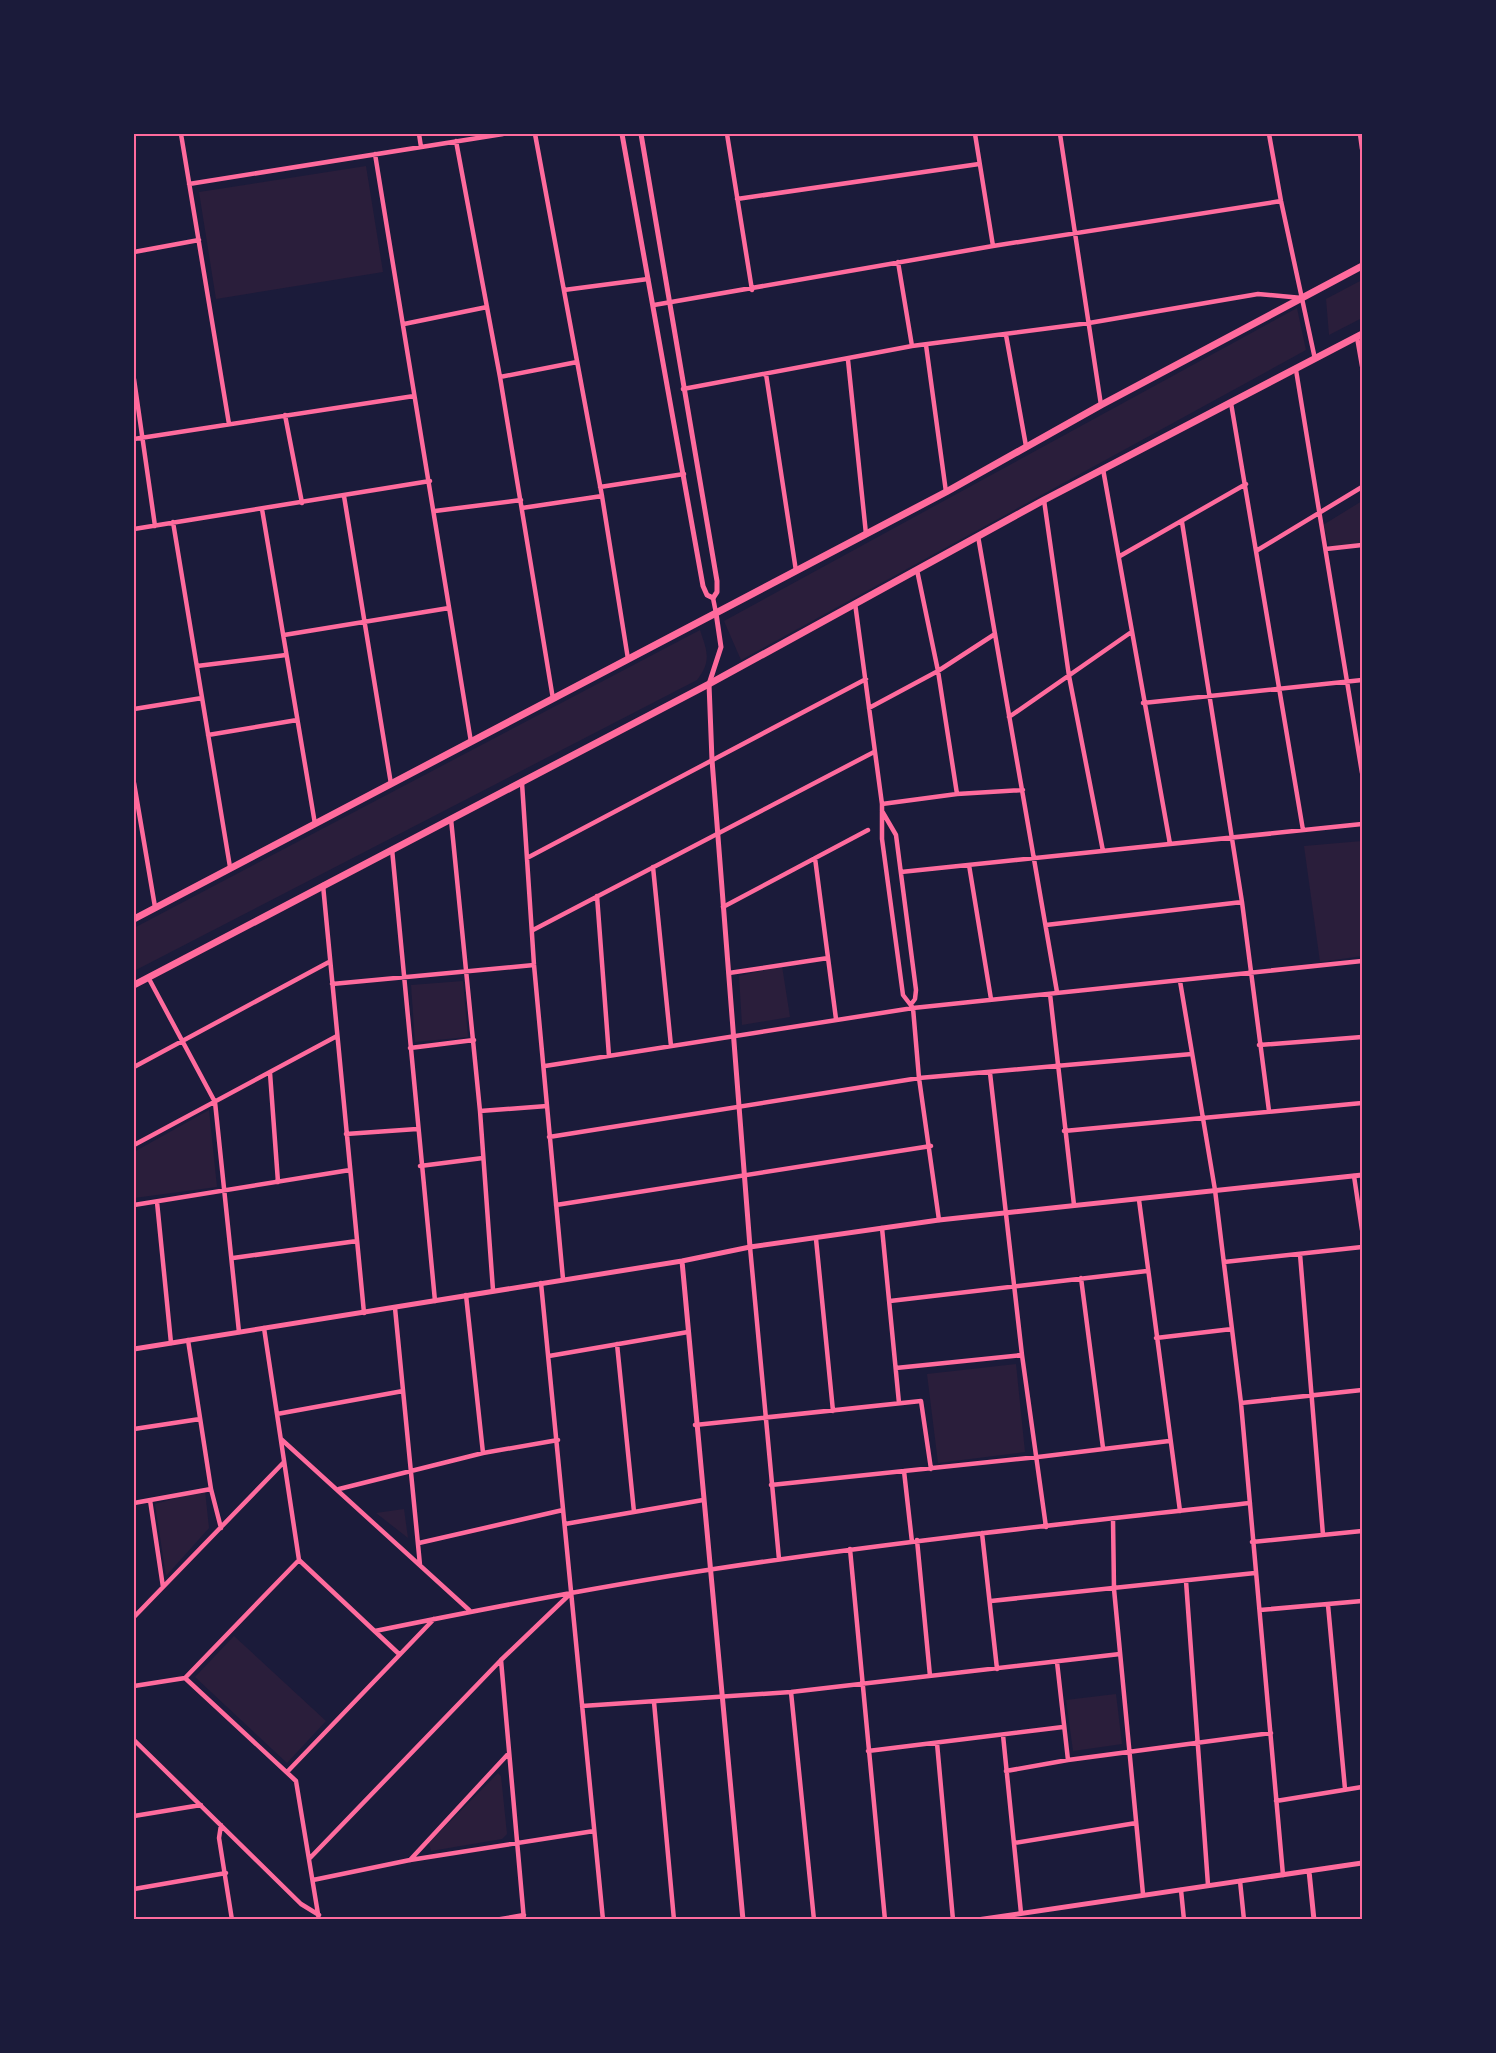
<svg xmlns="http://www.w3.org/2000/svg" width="1496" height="2053" viewBox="0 0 1496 2053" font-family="Roboto,sans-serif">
<rect width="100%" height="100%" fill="#1b1b3a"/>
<!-- green -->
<path fill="#2a1e3b" d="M 366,166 L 383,272 L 216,299 L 199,192 Z
M 1362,280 L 1362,318 L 1329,335 L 1326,299 Z
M 1297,308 L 1306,350 L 741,660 L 724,621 Z
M 1362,501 L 1362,543 L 1330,547 L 1323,525 Z
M 700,630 C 707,651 712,661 697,680 L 134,971 L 134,928 Z
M 1362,841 L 1362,956 L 1320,962 L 1304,846 Z
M 782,966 L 790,1017 L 742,1025 L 739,976 Z
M 463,981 L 468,1037 L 415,1042 L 411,985 Z
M 209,1110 L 217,1187 L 134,1198 L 134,1152 Z
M 1016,1364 L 1025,1452 L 938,1463 L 927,1374 Z
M 205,1490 L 209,1528 L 166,1576 L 155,1504 Z
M 404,1509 L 408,1538 L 376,1513 Z
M 234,1636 L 326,1721 L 287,1763 L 195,1677 Z
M 1116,1694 L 1122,1744 L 1073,1751 L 1066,1700 Z
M 498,1773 L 501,1776 L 507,1834 L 502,1839 L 431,1851 L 429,1843 Z"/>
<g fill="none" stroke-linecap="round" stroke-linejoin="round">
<!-- minor -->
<path stroke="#ff6b9d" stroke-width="4.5" d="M 181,134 L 229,424
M 419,134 L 421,147
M 535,134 L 602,496 L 628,659
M 727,134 L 752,290
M 975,134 L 993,246
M 1060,134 L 1101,405
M 1269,134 L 1281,201 L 1315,359
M 1360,134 L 1362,149
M 456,141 L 500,377 L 553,699
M 375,154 L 471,742
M 189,184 L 503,134
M 737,199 L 979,164
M 134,252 L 199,240
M 898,262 L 912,346
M 564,290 L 648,279
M 654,305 L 993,246 L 1281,201
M 404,324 L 487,307
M 1006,335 L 1026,446
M 1357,337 L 1362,366
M 926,345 L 946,492
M 848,360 L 866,534
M 1296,370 L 1362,773
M 766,374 L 796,571
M 500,377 L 577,362
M 134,379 L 155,526
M 683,389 L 912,346 L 1089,323 L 1258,294 L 1302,298
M 1231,403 L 1303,830
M 285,415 L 302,503
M 134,439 L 414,396
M 1103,469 L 1170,844
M 600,487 L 684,474
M 344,496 L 391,784
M 1044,500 L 1069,676 L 1103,851
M 522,508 L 602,496
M 262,509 L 315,824
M 435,511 L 521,500
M 173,522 L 230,867
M 1182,522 L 1242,902 L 1269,1111
M 134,529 L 430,481
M 978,536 L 1057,992
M 1326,549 L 1362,545
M 1256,551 L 1362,487
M 1120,556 L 1246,484
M 917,570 L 938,671 L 957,794
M 713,598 L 716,613
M 855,603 L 882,804 L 882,839 L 903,995 L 913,1008 L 919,1078 L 939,1220
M 284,635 L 449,608
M 197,666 L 286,655
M 1143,703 L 1362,680
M 869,708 L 938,671 L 995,634
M 134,709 L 202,698
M 1009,717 L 1130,633
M 208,735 L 297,720
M 134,783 L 155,907
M 522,783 L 534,965 L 563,1279
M 882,804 L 957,794 L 1023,790
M 882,811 L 896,835 L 916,990 L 915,999 L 912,1003
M 451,819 L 480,1111 L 493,1290
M 392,849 L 435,1301
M 527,858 L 866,679
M 815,858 L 836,1019
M 969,865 L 991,999
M 653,867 L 671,1046
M 901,872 L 1362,824
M 323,885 L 364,1313
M 597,896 L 609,1056
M 723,907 L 868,830
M 1046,925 L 1242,902
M 533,930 L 874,752
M 729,973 L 828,958
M 148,977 L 215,1102 L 239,1332
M 1180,981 L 1215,1190 L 1241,1403 L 1283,1875
M 332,984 L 534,965
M 1050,994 L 1074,1205
M 1259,1045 L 1362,1037
M 410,1048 L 474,1040
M 545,1066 L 913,1008 L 1362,961
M 134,1067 L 329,962
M 270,1073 L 278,1182
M 990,1073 L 1022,1355 L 1046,1527
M 480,1111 L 547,1106
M 1064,1131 L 1362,1103
M 346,1134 L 417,1129
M 549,1137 L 919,1078 L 1192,1054
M 134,1145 L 337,1036
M 420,1166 L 483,1158
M 1354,1176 L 1362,1230
M 1139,1200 L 1180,1511
M 157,1202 L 171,1343
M 134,1205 L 350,1170
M 556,1205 L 931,1146
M 882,1228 L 899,1403
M 816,1239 L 833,1411
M 750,1247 L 779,1559
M 1300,1254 L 1323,1535
M 233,1258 L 357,1241
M 1224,1262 L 1362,1247
M 1081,1278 L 1103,1448
M 541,1283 L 603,1920
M 466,1295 L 483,1453
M 890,1301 L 1147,1271
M 395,1308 L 420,1565
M 264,1328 L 299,1560
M 1156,1338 L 1232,1329
M 188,1340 L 211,1489 L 221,1528
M 617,1344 L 634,1512
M 549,1356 L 688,1332
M 896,1368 L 1022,1355
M 1241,1403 L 1362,1390
M 277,1414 L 403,1391
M 695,1425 L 921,1401 L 931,1469
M 134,1429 L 200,1419
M 281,1439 L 469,1610
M 904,1471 L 912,1542
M 771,1485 L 1038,1457 L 1169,1441
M 339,1489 L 483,1453 L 558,1440
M 150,1500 L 163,1587
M 134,1503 L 211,1489
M 1113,1519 L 1114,1589 L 1143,1894
M 565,1524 L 703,1500
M 982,1533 L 997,1669
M 917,1540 L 930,1676
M 1252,1542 L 1362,1531
M 419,1543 L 563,1510
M 850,1549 L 885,1920
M 299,1560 L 399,1654
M 1186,1581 L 1208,1885
M 991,1601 L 1255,1573
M 1328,1605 L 1345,1789
M 1260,1610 L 1362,1601
M 134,1617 L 284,1462
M 375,1631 C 488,1608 601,1586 714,1569 C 892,1542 1071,1523 1250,1503
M 501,1660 L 524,1920
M 1057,1662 L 1068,1760
M 185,1678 L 296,1781 L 319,1920
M 185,1678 L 299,1560
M 134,1686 L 185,1678
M 791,1692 L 814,1920
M 654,1702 L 674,1920
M 582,1706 L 791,1692 L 1120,1654
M 1003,1735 L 1021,1913
M 134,1740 L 301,1904 L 319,1915
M 937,1743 L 953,1920
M 868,1751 L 1063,1727
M 288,1771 L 434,1619
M 1006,1771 L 1068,1760 L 1271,1733
M 1276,1801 L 1362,1787
M 134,1816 L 201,1805
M 221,1825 L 219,1838 L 232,1920
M 1014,1843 L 1136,1823
M 309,1859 L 501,1660 L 570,1594
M 410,1860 L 509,1753
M 313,1880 L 410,1860 L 594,1831
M 1240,1881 L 1244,1920
M 134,1889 L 226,1873
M 1181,1890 L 1184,1920
M 495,1920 L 524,1915"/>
<!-- tertiary -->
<path stroke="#ff6b9d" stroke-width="5" d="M 622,134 L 703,586 L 707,595 L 713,598 L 717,592 L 717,581 L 641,134
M 716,613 L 721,647 L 709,684 L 712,760 L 750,1247
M 682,1261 L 743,1920
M 134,1349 L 682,1261 L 750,1247 L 939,1220 L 1362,1175
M 1309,1871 L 1314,1920
M 977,1920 L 1362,1863"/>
<!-- primary -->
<path stroke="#ff6b9d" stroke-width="7" d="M 134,919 L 946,492 L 1101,405 L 1362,266
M 134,985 L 709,684 L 1044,500 L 1362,334"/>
</g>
<!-- border -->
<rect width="1496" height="2053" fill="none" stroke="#1b1b3a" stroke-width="270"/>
<rect x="135" y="135" width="1226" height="1783" fill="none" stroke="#ff6b9d" stroke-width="2"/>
</svg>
